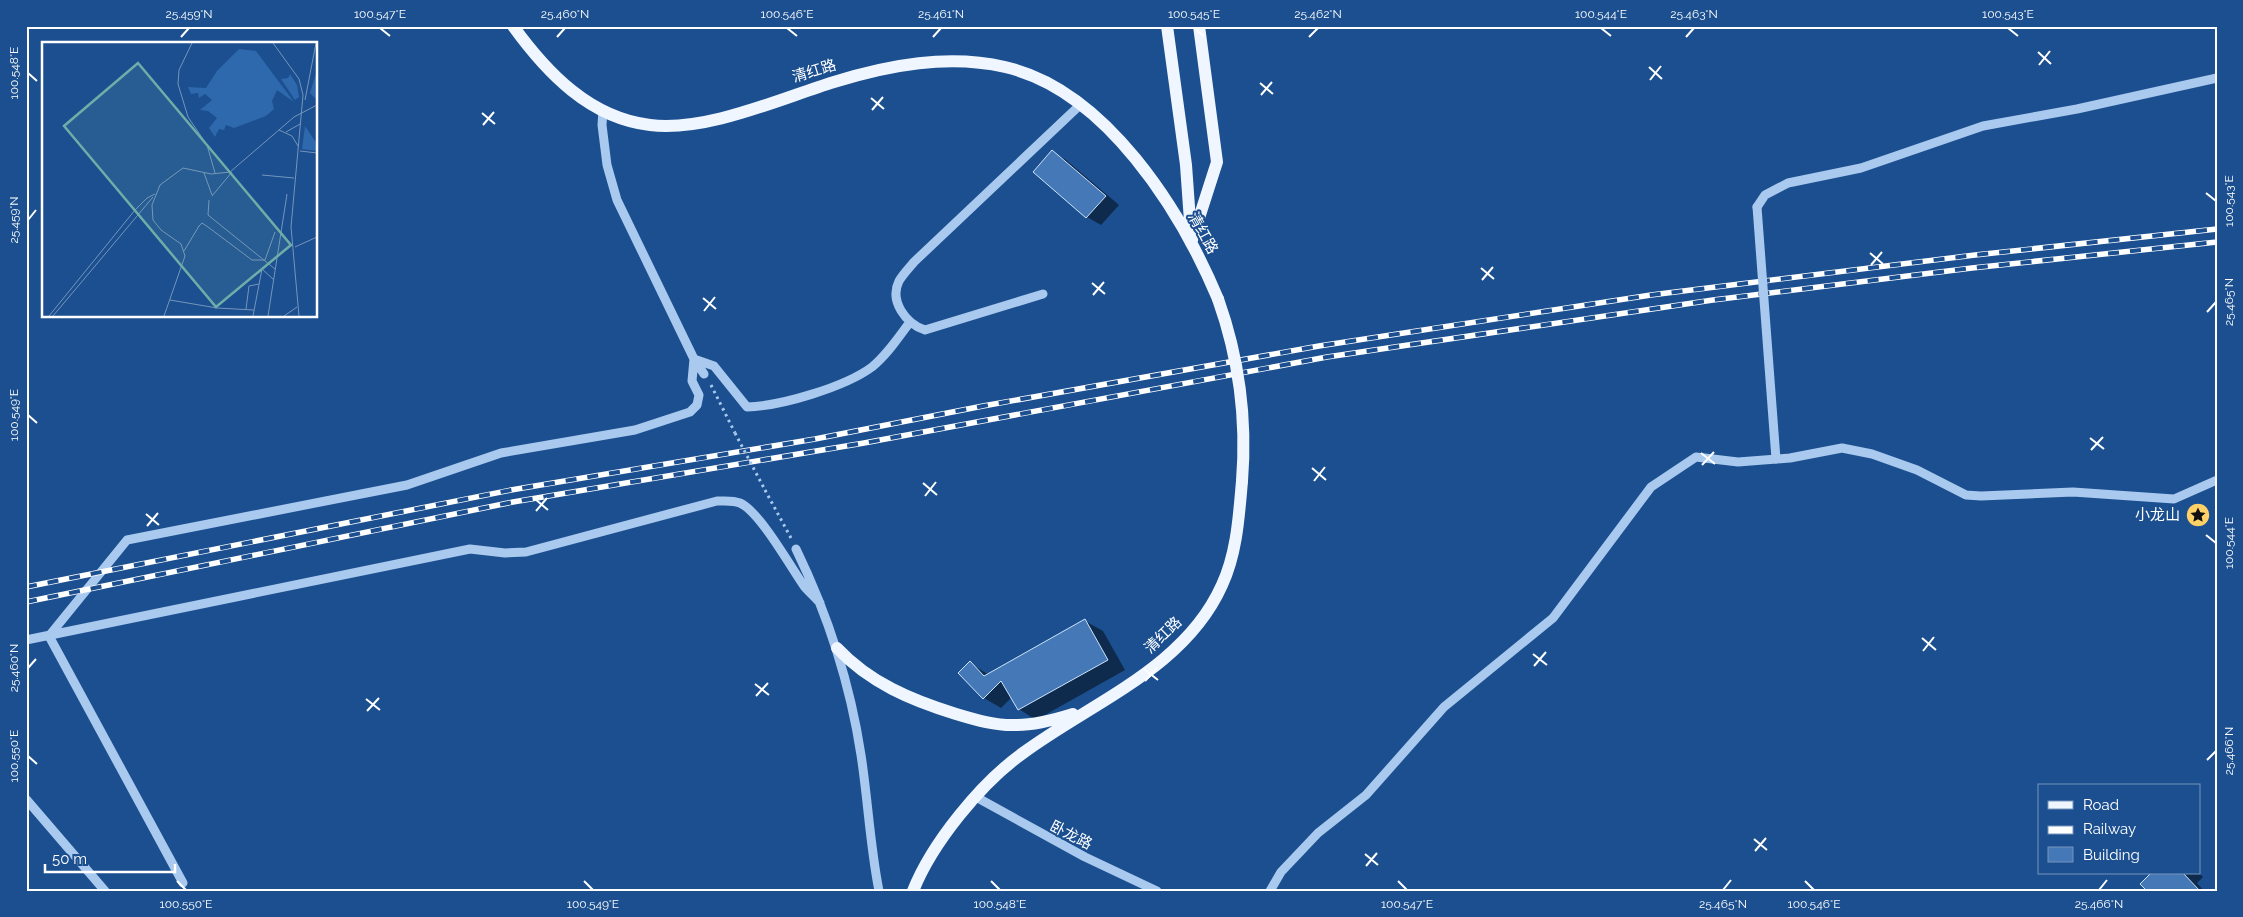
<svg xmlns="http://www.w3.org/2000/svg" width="2243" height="917" viewBox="0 0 2243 917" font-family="Raleway,'Noto Sans SC',sans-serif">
<rect width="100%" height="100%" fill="#1b4f8f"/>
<!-- shadow -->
<path fill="#0007" d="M 1052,152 L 1066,160 L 1119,205 L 1101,225 L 1087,217 L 1035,172 Z
M 1085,621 L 1103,631 L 1125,670 L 1036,720 L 1019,709 L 1012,697 L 1001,708 L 984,698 L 970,663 L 989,675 Z
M 2153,873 L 2199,873 L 2203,877 L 2197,883 L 2204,891 L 2149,891 Z"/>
<!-- building -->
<path fill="#4478b7" stroke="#cfe3fa" d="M 1052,150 L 1106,196 L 1086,218 L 1033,172 Z
M 1085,619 L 1108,660 L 1018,710 L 1001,681 L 983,699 L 958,673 L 970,661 L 984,676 Z
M 2151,873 L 2183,873 L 2200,891 L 2147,891 L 2140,884 Z"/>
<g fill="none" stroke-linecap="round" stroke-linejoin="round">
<!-- path -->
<path stroke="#a9c9ee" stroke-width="3" stroke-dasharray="2.5 4" stroke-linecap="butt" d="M 711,385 L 735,433
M 765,490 L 791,538"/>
<!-- minor -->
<path stroke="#a9c9ee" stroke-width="9" d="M 603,110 L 602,125 L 607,165 L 617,200 L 694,359 L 704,374
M 1757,207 L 1765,195 L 1788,183 L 1861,168 L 1983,126 L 2077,109 L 2217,78
M 1043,294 L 925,330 C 906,324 889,301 899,281 C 903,274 909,268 914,262 L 1080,105
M 796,549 C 828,615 850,683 861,755 C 868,800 870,846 879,891
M 26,640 L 470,549 L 505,553 L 526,552 L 717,501 C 724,501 733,500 740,503 C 760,512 790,566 804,586 C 809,592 815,597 820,603
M 976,797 L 1085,857 L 1157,891
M 26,799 L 105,891
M 183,883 L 49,636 L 127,540 L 407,485 L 501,453 L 635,430 L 690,412 L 697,405 L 699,395 L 692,381 L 694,359 L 714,366 L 747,407 C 781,406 845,387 872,367 C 887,355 898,338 910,322
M 1270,891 L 1281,872 L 1318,833 L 1366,795 L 1444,707 L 1553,618 L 1651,487 L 1696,457 L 1738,462 L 1790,458 L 1842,448 L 1872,454 L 1917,470 L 1966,495 L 1981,496 L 2073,492 L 2174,499 L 2217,480"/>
<!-- major -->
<path stroke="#f0f6ff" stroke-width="12" d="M 513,26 C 547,73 590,118 650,125 C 707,132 779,99 834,82 C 889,65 948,54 1005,67 C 1106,90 1181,211 1218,299
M 1167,26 L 1186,165 L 1191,235
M 1191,243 L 1217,162 L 1199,26
M 837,648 C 870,683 911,700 956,714 C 976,720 996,726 1017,725 C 1036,725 1054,720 1073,714
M 913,891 C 932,843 981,783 1023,753 C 1092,702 1185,668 1222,585 C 1237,553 1239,515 1242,481"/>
<!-- rail casing -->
<g stroke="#fff" stroke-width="5.5">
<path id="rail" d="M 26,587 L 511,490 L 815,439 L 983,406 L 1319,346 L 1651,295 L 1975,255 L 2217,229
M 26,602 L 513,502 L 864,443 L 1327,357 L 1713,300 L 1972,268 L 2217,242"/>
</g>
<!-- rail -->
<use href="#rail" stroke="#1b4f8f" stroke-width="4" stroke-dasharray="11" stroke-linecap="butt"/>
<!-- path-bridge -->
<path stroke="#a9c9ee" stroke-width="3" stroke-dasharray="2.5 4" stroke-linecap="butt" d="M 735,433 L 765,490"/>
<!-- minor-bridge -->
<path stroke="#a9c9ee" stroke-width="9" d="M 1757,207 L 1776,459"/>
<!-- major-bridge -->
<path stroke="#f0f6ff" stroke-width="12" d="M 1218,299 C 1239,358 1247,419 1242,481"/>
</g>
<!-- ticks -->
<path fill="none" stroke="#fff" stroke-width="2" d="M 380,28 L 390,36M 787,28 L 797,36M 1194,28 L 1204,36M 1601,28 L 1611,36M 2008,28 L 2018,36M 181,37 L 189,28M 557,37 L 565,28M 933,37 L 941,28M 1309,37 L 1318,28M 1686,37 L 1694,28M 2038,52 L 2051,64M 2039,65 L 2050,51M 1649,67 L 1662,79M 28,73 L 37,81M 1650,80 L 1661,66M 1260,83 L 1273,94M 1261,95 L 1272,82M 871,98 L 884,109M 872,110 L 883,97M 482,113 L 495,124M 483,125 L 494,112M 2206,193 L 2216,201M 28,220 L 36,210M 1870,253 L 1883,264M 1871,265 L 1882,252M 1481,268 L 1494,279M 1482,280 L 1493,267M 1092,283 L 1105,294M 1093,295 L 1104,282M 703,298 L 716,309M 704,311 L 715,297M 2207,312 L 2216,302M 28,415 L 37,423M 2090,438 L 2104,449M 2091,450 L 2103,437M 1701,453 L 1715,464M 1702,465 L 1714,452M 1312,468 L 1326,480M 1314,481 L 1325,467M 923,483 L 937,495M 925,496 L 936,482M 535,499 L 548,510M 536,511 L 547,498M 146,514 L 159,525M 147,526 L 158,513M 2206,535 L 2216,543M 1922,638 L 1936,650M 1923,651 L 1934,637M 1533,654 L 1547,665M 1534,666 L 1546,652M 28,668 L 36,659M 1144,669 L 1158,680M 1145,681 L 1157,668M 755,684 L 769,695M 756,696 L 768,683M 366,699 L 380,710M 367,711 L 379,698M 28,756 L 37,764M 2207,760 L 2216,751M 1754,839 L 1767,850M 1755,851 L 1766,838M 1365,854 L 1378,865M 1366,866 L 1377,853M 177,881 L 186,890M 584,881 L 593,890M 991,881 L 1000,890M 1398,881 L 1407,890M 1805,881 L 1814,890M 1723,890 L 1731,880M 2099,890 L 2107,880"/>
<!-- icons -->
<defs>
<g id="sight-disc" transform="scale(1.25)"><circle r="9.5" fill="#ffd166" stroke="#1b4f8f"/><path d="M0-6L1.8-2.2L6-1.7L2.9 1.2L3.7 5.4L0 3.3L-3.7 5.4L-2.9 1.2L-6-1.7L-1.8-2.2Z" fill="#111"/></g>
</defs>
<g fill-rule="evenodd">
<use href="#sight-disc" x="2198" y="515"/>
</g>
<g text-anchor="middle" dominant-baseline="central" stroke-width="4" stroke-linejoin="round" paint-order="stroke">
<!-- street labels -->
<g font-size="15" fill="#fff" stroke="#1b4f8f">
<text transform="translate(814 71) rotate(-17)">清红路</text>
<text transform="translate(1203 233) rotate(61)">清红路</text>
<text transform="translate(1163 635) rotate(-44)">清红路</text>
<text transform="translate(1071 835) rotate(27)">卧龙路</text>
</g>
<!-- poi labels -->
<g font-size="15" fill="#fff" stroke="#1b4f8f" text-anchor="end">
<text x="2180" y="515">小龙山</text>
</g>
</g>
<!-- overview -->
<g transform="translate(42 42)">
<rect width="275" height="275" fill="#1b4f8f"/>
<path d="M 197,7 L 214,9 L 252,60 L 235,48 L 230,59 L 232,67 L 224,74 L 192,86 L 184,83 L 182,88 L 177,87 L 173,95 L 167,86 L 175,76 L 166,69 L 158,68 L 170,58 L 163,52 L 157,56 L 156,51 L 149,52 L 146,45 L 164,46 L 175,29 ZM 275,28 L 275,58 L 268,51 ZM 248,32 L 255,43 L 257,55 L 253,58 L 239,37 L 246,36 ZM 263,84 L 275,102 L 275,109 L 260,107 Z" fill="#2e69ad"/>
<path fill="none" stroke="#7695bc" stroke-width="1" d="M 150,1 L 137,28 L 136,42 L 146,75 L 165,103 L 173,131M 231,1 L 257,37 L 261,53 L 249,185 L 257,274M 263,58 L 274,1M 237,88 L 250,94 L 256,104M 244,90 L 258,82M 258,109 L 275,111M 162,131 L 170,153M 220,133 L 252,136M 170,154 L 190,130M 167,158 L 166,173 L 233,227M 156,185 L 160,181 L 166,185 L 210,218 L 223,218 L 233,190M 253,205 L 275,195M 142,209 L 157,184M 128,258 L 175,266 L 212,268M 204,267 L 207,244 L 217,242M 7,274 L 93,168 L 105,156 L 113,152M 11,274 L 111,155M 122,274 L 143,214 L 139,202 L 119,188 L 111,178 L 110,163 L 118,143 L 141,126 L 169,132 L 188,130 L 252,75 L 275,63M 211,274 L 220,227 L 232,238M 226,274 L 245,152M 242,274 L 255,265"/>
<path fill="#6fada8" fill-opacity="0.15" stroke="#6fada8" stroke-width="2.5" d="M 96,21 L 249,203 L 174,265 L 22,84 Z"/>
<rect width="275" height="275" fill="none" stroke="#fff" stroke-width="2.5"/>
</g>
<!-- border -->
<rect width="2243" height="917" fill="none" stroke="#1b4f8f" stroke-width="55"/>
<!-- legend -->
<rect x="2038" y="784" width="162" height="90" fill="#1b4f8f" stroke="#7695bc"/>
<rect x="2048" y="801" width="25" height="8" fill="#f0f6ff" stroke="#7695bc"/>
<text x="2083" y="810" font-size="15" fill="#ffffff">Road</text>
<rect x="2048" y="826" width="25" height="8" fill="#ffffff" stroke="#7695bc"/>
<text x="2083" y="834" font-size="15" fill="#ffffff">Railway</text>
<rect x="2048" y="847" width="25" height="15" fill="#4478b7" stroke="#7695bc"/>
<text x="2083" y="860" font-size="15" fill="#ffffff">Building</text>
<!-- scale -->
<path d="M45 864v8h130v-8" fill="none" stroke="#ffffff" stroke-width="2.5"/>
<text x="52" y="864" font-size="15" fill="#ffffff" stroke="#1b4f8f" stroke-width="4" paint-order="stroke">50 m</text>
<rect x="28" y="28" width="2188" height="862" fill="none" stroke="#fff" stroke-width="2"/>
<g font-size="12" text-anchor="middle" fill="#fff">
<text x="189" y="18">25.459°N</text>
<text x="380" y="18">100.547°E</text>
<text x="565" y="18">25.460°N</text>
<text x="787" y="18">100.546°E</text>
<text x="941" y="18">25.461°N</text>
<text x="1194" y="18">100.545°E</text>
<text x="1318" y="18">25.462°N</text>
<text x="1601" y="18">100.544°E</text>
<text x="1694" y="18">25.463°N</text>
<text x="2008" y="18">100.543°E</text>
<text transform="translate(14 73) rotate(-90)" y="4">100.548°E</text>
<text transform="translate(2229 201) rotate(-90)" y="4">100.543°E</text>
<text transform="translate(14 220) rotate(-90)" y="4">25.459°N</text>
<text transform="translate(2229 302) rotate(-90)" y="4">25.465°N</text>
<text transform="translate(14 415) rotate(-90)" y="4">100.549°E</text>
<text transform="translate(2229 543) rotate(-90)" y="4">100.544°E</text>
<text transform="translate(14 668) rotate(-90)" y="4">25.460°N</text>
<text transform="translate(2229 751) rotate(-90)" y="4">25.466°N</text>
<text transform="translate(14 756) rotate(-90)" y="4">100.550°E</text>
<text x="186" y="908">100.550°E</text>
<text x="593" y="908">100.549°E</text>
<text x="1000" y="908">100.548°E</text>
<text x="1407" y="908">100.547°E</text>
<text x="1723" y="908">25.465°N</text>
<text x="1814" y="908">100.546°E</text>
<text x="2099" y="908">25.466°N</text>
</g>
</svg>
